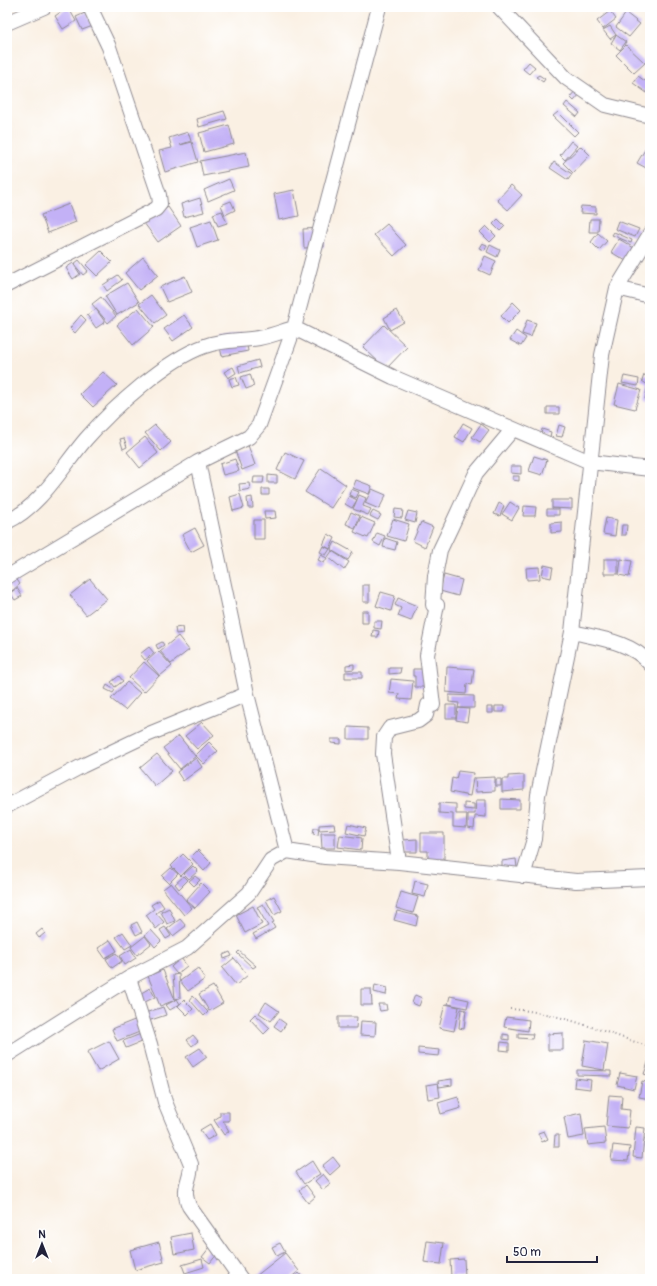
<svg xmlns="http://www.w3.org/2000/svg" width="657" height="1286" viewBox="0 0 657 1286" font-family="Pangolin,sans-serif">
<rect width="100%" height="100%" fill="#fff"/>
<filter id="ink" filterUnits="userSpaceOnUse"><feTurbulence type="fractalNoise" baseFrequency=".025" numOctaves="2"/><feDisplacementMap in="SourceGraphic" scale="8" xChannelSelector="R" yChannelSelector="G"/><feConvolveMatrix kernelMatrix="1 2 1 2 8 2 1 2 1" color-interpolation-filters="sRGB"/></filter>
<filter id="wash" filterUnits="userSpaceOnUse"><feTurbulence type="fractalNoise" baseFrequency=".012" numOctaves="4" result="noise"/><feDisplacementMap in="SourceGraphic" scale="16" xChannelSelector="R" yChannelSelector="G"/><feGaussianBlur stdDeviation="0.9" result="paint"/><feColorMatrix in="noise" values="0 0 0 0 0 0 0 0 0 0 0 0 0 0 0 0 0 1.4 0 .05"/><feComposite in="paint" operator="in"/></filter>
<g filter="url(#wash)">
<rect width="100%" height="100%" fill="#faf0e3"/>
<g id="blocks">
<!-- building -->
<path fill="#c3b1f6" d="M 68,7 L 76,21 L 63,29 L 55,16 Z
M 610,11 L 616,19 L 603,29 L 597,21 Z
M 87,12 L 93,26 L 82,30 L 76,17 Z
M 626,13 L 640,24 L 629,37 L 616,27 Z
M 610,26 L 616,35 L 610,39 L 603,30 Z
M 616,35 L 626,42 L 620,50 L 611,43 Z
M 626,45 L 645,63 L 634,73 L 616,55 Z
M 529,62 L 535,67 L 529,74 L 523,69 Z
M 539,75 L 545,79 L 543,82 L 536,77 Z
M 650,75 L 650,90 L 647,93 L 633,83 L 638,76 L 645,81 Z
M 576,90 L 580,94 L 574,101 L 570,97 Z
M 567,102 L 580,113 L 577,117 L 564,106 Z
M 224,111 L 227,119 L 199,127 L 197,119 Z
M 558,112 L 578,132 L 574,136 L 553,116 Z
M 229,125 L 234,144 L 204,152 L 199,133 Z
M 188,132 L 191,141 L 180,145 L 192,142 L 198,162 L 165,172 L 159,151 L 172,148 L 169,138 Z
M 571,141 L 577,146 L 565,160 L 560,155 Z
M 649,143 L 650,164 L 648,169 L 637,163 Z
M 581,146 L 590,155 L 573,173 L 563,163 Z
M 246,152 L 249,167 L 203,176 L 200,161 Z
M 554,162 L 572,174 L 568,180 L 550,168 Z
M 229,179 L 234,190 L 208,201 L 204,190 Z
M 511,185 L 522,195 L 508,210 L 497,200 Z
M 294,190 L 299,216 L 279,220 L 274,194 Z
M 200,198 L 204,212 L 184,217 L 181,204 Z
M 231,201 L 235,210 L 225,215 L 221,205 Z
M 69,204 L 76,222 L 48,233 L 41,215 Z
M 581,206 L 596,207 L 596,214 L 580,213 Z
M 168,207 L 181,226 L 158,242 L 144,223 Z
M 222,211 L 227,223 L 218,226 L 213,214 Z
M 498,219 L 505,226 L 500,231 L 493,224 Z
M 590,219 L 599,219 L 598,232 L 589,232 Z
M 211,220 L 218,240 L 197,247 L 190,227 Z
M 618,221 L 639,229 L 635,237 L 615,229 Z
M 387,224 L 406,245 L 394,256 L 374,235 Z
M 486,226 L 496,236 L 490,242 L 480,232 Z
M 323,228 L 324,247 L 304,248 L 303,229 Z
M 614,232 L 632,240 L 631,243 L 612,235 Z
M 598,233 L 607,241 L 599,250 L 591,242 Z
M 619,239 L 634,248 L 626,261 L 611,252 Z
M 482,243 L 487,245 L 485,250 L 479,248 Z
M 490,245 L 500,250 L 497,257 L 487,252 Z
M 101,251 L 112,262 L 97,276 L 86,265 Z
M 485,256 L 496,261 L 490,275 L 479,270 Z
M 143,257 L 158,275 L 139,290 L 125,273 Z
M 79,260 L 88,271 L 83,275 L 74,264 Z
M 73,263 L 80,274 L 73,279 L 66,268 Z
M 118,275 L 122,280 L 107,291 L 103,285 Z
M 185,276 L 192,292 L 167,302 L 160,287 Z
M 127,283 L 139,302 L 117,315 L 105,296 Z
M 151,295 L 166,315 L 155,323 L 139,304 Z
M 101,297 L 116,316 L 108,323 L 92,304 Z
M 513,302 L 521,310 L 508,323 L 501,316 Z
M 138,308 L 154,327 L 133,345 L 117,325 Z
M 96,309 L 105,322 L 96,328 L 87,315 Z
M 397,310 L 404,322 L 390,330 L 384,318 Z
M 81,315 L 86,320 L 75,333 L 70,328 Z
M 184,315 L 193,327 L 173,341 L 164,329 Z
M 527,320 L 536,323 L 531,337 L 522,334 Z
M 384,325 L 407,347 L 386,369 L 363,347 Z
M 516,331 L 526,338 L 521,346 L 510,340 Z
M 245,333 L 248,351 L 222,356 L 218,338 Z
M 258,360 L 260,367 L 240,373 L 238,366 Z
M 233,367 L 236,373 L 228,378 L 224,372 Z
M 103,372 L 117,385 L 93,407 L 80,394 Z
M 250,374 L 254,386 L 246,389 L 241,377 Z
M 644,375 L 650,376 L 650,400 L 645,399 L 648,385 L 642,381 Z
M 624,376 L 639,379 L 638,386 L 622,383 Z
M 236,377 L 239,385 L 232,387 L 229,379 Z
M 619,384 L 641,390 L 635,409 L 614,404 Z
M 547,407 L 559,407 L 559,414 L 547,414 Z
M 463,423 L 472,428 L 464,442 L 455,437 Z
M 481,424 L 489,430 L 480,442 L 472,437 Z
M 155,425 L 171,442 L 161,451 L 145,433 Z
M 559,425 L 565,427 L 562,437 L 556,436 Z
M 542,429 L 551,432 L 550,437 L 541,434 Z
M 145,437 L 158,453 L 140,468 L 127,452 Z
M 124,438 L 127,447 L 123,449 L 120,439 Z
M 248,445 L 255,465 L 242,470 L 235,450 Z
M 285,452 L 304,461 L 295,479 L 277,470 Z
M 534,456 L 547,460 L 542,475 L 529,471 Z
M 235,459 L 239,471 L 223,475 L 220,464 Z
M 511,466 L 521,466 L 521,474 L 511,473 Z
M 321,468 L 346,485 L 331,508 L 305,492 Z
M 268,475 L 277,476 L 277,483 L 268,483 Z
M 513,476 L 519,476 L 519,481 L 513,480 Z
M 254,477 L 264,477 L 263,483 L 253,483 Z
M 356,480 L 372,486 L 369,494 L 353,488 Z
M 249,483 L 250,489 L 240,491 L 239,484 Z
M 262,489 L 269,489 L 269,495 L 262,495 Z
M 351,489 L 359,492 L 356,498 L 349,495 Z
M 372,489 L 386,495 L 379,509 L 365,503 Z
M 240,494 L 244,508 L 233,511 L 230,497 Z
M 359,495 L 366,498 L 363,506 L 371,509 L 368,515 L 353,509 Z
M 349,496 L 357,500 L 352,508 L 345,504 Z
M 252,497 L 253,508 L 248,508 L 247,498 Z
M 552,500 L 572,500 L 572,509 L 552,508 Z
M 510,502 L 519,508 L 512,520 L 502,514 Z
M 499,503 L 504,506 L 500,516 L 494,514 Z
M 524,506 L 536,507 L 535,516 L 523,516 Z
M 395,509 L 403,510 L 402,518 L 394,517 Z
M 547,509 L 559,509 L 559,515 L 547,515 Z
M 264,511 L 275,511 L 276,518 L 265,519 Z
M 373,511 L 381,515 L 378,520 L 370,516 Z
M 408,511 L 417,513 L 415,523 L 405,520 Z
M 351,512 L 360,516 L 355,528 L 346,524 Z
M 361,517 L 375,523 L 368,538 L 354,532 Z
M 606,518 L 617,520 L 615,536 L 603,534 Z
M 393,519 L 409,524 L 404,541 L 387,536 Z
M 254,520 L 264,520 L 264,539 L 254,539 Z
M 421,522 L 433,527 L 425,547 L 413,541 Z
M 562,522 L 562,532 L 551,533 L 551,523 Z
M 622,525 L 627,525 L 626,535 L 621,535 Z
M 195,528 L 204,545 L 191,552 L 182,535 Z
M 377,533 L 385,536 L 380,546 L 373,542 Z
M 328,534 L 335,538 L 330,549 L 323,545 Z
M 385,538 L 397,542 L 395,550 L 383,547 Z
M 335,542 L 353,552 L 348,560 L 331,550 Z
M 323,546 L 330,549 L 326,555 L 320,552 Z
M 332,551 L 349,562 L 344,570 L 328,557 Z
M 321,555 L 327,558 L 324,563 L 318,560 Z
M 604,559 L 618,559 L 618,574 L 604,574 Z
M 621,559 L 632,561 L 629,577 L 619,575 Z
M 544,565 L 553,567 L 551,578 L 542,576 Z
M 539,567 L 540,579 L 527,580 L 526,568 Z
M 444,575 L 462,580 L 458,596 L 440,591 Z
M 15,577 L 20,584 L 12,591 L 7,584 Z
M 90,579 L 107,599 L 86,615 L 70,595 Z
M 363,585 L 369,585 L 369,602 L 363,602 Z
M 17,588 L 22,596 L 15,600 L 10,593 Z
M 7,591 L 12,600 L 7,603 Z
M 381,592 L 395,596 L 391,611 L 376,606 Z
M 398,598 L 417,606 L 411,621 L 398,616 L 401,608 L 395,605 Z
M 362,611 L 368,611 L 368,623 L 362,623 Z
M 374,621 L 382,621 L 381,629 L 374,628 Z
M 182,627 L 183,633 L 176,634 L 175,628 Z
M 373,630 L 379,631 L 378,637 L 372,637 Z
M 178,636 L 189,650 L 171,664 L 160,651 Z
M 162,642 L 164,645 L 158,649 L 156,645 Z
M 149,647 L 154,653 L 145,660 L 140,654 Z
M 158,651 L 172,666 L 160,676 L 147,661 Z
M 144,662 L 159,676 L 144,692 L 129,678 Z
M 354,664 L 354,669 L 346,670 L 346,665 Z
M 447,667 L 474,669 L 472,685 L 467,684 L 466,694 L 446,692 Z
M 389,668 L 401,668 L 400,673 L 389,674 Z
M 413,669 L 424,669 L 425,687 L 415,687 L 415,676 L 413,676 Z
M 345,672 L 362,672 L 362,678 L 345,678 Z
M 119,676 L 123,681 L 115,687 L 111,682 Z
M 391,679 L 413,681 L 411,700 L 398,699 L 399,694 L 389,693 Z
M 127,682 L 140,693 L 125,710 L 111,699 Z
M 107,685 L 115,690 L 113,693 L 105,689 Z
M 449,695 L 474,696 L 474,708 L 458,708 L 459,703 L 449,702 Z
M 446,705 L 456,705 L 456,718 L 446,718 Z
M 495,706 L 504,706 L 504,712 L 495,712 Z
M 487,707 L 493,707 L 493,713 L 487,713 Z
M 458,708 L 469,709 L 467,722 L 456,720 Z
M 202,722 L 214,735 L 197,749 L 185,736 Z
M 348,727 L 368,728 L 368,739 L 348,739 Z
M 179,736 L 195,756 L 209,742 L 218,751 L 204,764 L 196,756 L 180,769 L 163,748 Z
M 331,739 L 341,739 L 341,744 L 331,743 Z
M 157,754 L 172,771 L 155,786 L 140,768 Z
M 196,758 L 202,767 L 183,781 L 177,772 Z
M 458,771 L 474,773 L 470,796 L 450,792 L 452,778 L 456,779 Z
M 524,775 L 524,790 L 502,792 L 502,779 L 508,779 L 508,776 Z
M 495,777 L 495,791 L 476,792 L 475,778 Z
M 496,779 L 501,779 L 501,786 L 496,786 Z
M 501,799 L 520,800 L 520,809 L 501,809 Z
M 476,800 L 486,800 L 486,817 L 475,816 L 474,829 L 468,828 L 468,814 L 475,814 Z
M 439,803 L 456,804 L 456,814 L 467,814 L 466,828 L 453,827 L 453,814 L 439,813 Z
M 464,803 L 474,804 L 474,810 L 464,809 Z
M 334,824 L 335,829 L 319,830 L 319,825 Z
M 348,824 L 366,828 L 364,836 L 346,832 Z
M 314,828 L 319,828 L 318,835 L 313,834 Z
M 321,833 L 335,833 L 335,848 L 322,848 Z
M 421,833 L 444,833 L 444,859 L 428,859 L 428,851 L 421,851 Z
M 340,835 L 362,838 L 361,850 L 338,847 Z
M 417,839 L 417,852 L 404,852 L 403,840 Z
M 198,850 L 211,863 L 204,871 L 191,857 Z
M 183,854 L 193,864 L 181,876 L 171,866 Z
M 516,859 L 517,868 L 502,870 L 502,861 Z
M 193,866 L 198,871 L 189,879 L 184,874 Z
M 171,868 L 178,874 L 169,883 L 162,876 Z
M 184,876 L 188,880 L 179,889 L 175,884 Z
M 195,876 L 200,880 L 194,886 L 189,881 Z
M 415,881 L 428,884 L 425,897 L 412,894 Z
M 171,883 L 192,908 L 184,915 L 163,889 Z
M 201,883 L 210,892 L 195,908 L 186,900 Z
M 401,892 L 418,897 L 413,913 L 396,908 Z
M 274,896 L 282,911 L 274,915 L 266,900 Z
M 159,900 L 164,907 L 156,913 L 164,922 L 156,929 L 146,915 L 154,909 L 151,905 Z
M 263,904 L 274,922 L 272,923 L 275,928 L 256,939 L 253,934 L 268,926 L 257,907 Z
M 253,906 L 262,924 L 245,933 L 236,915 Z
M 169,908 L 175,921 L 167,924 L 161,912 Z
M 397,911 L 418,916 L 416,926 L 394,920 Z
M 180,919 L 186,926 L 173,936 L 167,929 Z
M 137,922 L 142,932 L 136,935 L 131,925 Z
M 165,927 L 171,936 L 166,939 L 160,930 Z
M 42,929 L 45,933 L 39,938 L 36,934 Z
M 151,930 L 161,941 L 155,947 L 145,935 Z
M 123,932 L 132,945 L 125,949 L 116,937 Z
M 145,936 L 151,944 L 137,955 L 131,947 Z
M 110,940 L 117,951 L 105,958 L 98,948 Z
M 131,949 L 136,958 L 125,965 L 120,956 Z
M 239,951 L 256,966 L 253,968 L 237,953 Z
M 230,952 L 232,956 L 224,959 L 223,955 Z
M 116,953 L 122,961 L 112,968 L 106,959 Z
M 181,958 L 187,966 L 177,974 L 171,967 Z
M 234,958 L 248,975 L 236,985 L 222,968 Z
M 198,968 L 205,979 L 188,991 L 180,981 Z
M 163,970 L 175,1000 L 160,1006 L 148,976 Z
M 179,974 L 180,998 L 175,999 L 173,975 Z
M 375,985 L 387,988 L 386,995 L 374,992 Z
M 213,986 L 223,1003 L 209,1011 L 199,994 Z
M 150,988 L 155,997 L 141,1004 L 136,996 Z
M 361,989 L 371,989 L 372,1005 L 361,1005 Z
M 415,995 L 422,998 L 419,1006 L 412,1003 Z
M 193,996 L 208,1012 L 204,1016 L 190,1000 Z
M 450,996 L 469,1000 L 467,1008 L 448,1004 Z
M 177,999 L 180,1004 L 170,1010 L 166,1005 Z
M 184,1000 L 193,1009 L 187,1015 L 178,1006 Z
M 266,1002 L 279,1011 L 271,1021 L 259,1013 Z
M 378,1004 L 386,1004 L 387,1010 L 380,1011 Z
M 445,1004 L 459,1007 L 454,1031 L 439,1028 Z
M 163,1007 L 166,1015 L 145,1022 L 142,1014 Z
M 461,1009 L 466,1010 L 464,1029 L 459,1028 Z
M 255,1014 L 270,1028 L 264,1034 L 250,1019 Z
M 338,1017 L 357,1017 L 356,1028 L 338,1028 Z
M 506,1017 L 529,1020 L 528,1031 L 504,1027 Z
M 137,1019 L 142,1031 L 117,1041 L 112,1029 Z
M 279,1019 L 286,1024 L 281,1031 L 274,1026 Z
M 361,1021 L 376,1022 L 375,1036 L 360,1035 Z
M 143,1033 L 146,1040 L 126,1048 L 123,1041 Z
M 518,1033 L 533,1034 L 532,1039 L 518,1038 Z
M 563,1033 L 563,1050 L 548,1050 L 548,1034 Z
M 503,1034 L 509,1035 L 509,1040 L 503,1039 Z
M 193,1035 L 198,1041 L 192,1046 L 187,1040 Z
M 586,1040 L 608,1044 L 604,1070 L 582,1066 Z
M 109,1041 L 119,1059 L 98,1071 L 87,1052 Z
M 501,1042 L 509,1043 L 509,1051 L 500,1050 Z
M 200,1048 L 207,1057 L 193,1067 L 186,1057 Z
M 418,1048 L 440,1050 L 439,1056 L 418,1054 Z
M 650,1057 L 650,1076 L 644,1074 Z
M 577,1070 L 611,1071 L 611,1076 L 577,1075 Z
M 620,1073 L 637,1076 L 634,1089 L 617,1085 Z
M 575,1078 L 591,1080 L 590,1089 L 574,1087 Z
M 452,1079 L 452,1085 L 439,1087 L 438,1081 Z
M 642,1081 L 650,1083 L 650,1099 L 639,1097 Z
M 438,1083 L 440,1097 L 428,1099 L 426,1085 Z
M 609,1095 L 622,1096 L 621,1109 L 630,1110 L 628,1128 L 606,1126 Z
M 458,1097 L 461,1108 L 441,1114 L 438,1103 Z
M 220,1112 L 229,1112 L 229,1121 L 223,1121 L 229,1131 L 224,1135 L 214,1120 L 220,1116 Z
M 581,1113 L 584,1136 L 568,1139 L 564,1117 Z
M 210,1124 L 216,1135 L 207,1140 L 200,1130 Z
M 604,1127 L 606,1143 L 588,1145 L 585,1129 Z
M 636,1127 L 645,1128 L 642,1158 L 633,1157 Z
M 544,1131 L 548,1139 L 542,1142 L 538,1133 Z
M 555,1135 L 559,1135 L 559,1147 L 554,1147 Z
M 650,1137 L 650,1157 L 648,1157 L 645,1138 Z
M 613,1145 L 630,1147 L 628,1161 L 611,1160 Z
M 333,1157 L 340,1166 L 330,1175 L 322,1166 Z
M 312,1161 L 320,1174 L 304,1184 L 296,1172 Z
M 323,1174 L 331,1184 L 323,1190 L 315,1181 Z
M 306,1185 L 315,1197 L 308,1203 L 299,1191 Z
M 191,1233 L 194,1250 L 174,1254 L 171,1237 Z
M 427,1241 L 444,1243 L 441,1264 L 424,1262 Z
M 159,1242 L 164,1262 L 135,1270 L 130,1250 Z
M 213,1243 L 221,1249 L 210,1263 L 202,1257 Z
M 280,1243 L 285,1252 L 277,1256 L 272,1247 Z
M 285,1253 L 299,1271 L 289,1279 L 258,1279 L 256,1276 Z
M 202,1259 L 204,1267 L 185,1273 L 182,1265 Z
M 464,1259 L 465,1277 L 451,1277 L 450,1260 Z
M 299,1273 L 304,1279 L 292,1279 Z"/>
</g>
</g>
<g filter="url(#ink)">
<use href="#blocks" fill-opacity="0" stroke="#8e898f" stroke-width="1"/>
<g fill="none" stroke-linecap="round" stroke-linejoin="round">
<!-- street casing -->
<g stroke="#8e898f" stroke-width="16">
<path id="street" d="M 499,7 L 566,78 L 605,105 L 650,116
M 7,23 L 44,7
M 7,285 L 156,209 L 160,204 L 159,195 L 109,47 L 90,7
M 617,288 L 650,296
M 7,522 C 41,506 62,467 86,439 C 113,408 167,359 205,346 C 222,339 241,341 259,338 C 271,336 283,331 294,328 L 393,377 L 590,462 L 650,469
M 7,577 L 198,462
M 572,632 C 598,638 633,642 650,664
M 7,806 L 82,766 L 149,734 L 247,694
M 287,851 L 247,694 L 198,462 L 249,437 L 259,425 L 294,328 L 379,7
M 399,862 L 383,754 L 384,737 L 390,728 L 418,721 L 426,715 L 428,705 L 433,705 L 427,655 L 437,605 L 433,605 L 435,576 L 440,550 L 451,527 L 476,473 L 513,429
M 523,876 L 534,839 L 538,795 L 572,632 L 602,355 L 617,288 L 650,234
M 129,978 L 150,1044 L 165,1102 L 191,1164 C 191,1181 181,1187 189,1206 L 241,1279
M 7,1055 L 129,978 L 187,948 L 249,893 L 271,860 L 287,851 L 325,857 L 399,862 L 576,881 L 650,878"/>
</g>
<!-- path -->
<path stroke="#8e898f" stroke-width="2" stroke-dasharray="1 3" stroke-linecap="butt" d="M 510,1009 C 558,1012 604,1032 650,1047"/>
<!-- street -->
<use href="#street" stroke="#fff" stroke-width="14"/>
</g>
</g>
<!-- margin -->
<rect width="657" height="1286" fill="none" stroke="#fff" stroke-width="24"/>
<!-- north arrow -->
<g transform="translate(42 1244)" stroke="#ffffff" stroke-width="3" paint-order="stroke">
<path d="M0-3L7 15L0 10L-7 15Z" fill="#22223b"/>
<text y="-6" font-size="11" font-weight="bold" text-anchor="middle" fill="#22223b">N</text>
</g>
<!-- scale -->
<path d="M507 1256v6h90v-6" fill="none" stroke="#22223b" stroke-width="2"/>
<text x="513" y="1256" font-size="12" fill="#22223b" stroke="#ffffff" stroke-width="3" paint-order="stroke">50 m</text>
</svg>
